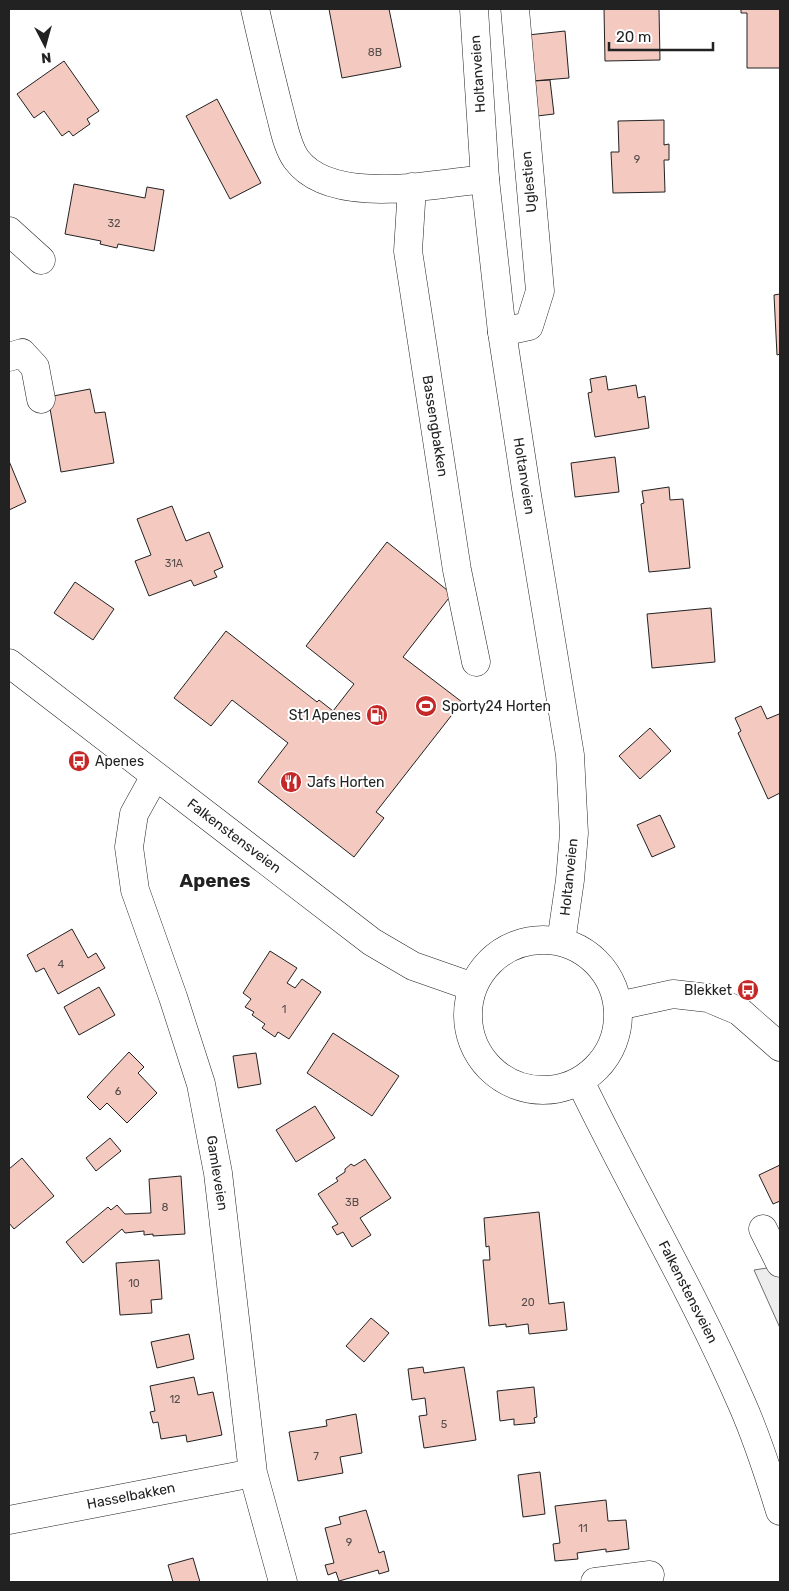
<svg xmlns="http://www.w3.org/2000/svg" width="789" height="1591" viewBox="0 0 789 1591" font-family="Rubik,sans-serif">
<rect width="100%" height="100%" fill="#fff"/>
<!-- parking -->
<path fill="#ededed" stroke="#6f6f6f" d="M 780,1266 L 780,1328 L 754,1270 Z"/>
<!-- building -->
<path fill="#f3c9c0" stroke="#222" d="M 329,9 L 389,9 L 401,67 L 342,78 Z
M 604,9 L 659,9 L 660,60 L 605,61 Z
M 741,9 L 780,9 L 780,68 L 747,68 L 747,13 L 741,13 Z
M 565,31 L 569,78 L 532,81 L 528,35 Z
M 64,61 L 99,111 L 87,119 L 90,124 L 73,136 L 69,131 L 62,136 L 44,111 L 34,118 L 17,94 Z
M 550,80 L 554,114 L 537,116 L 534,81 Z
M 217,99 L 261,183 L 230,199 L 186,116 Z
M 664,120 L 664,145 L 669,144 L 669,160 L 664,160 L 665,192 L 613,193 L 611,152 L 619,152 L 618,121 Z
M 74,184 L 145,198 L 147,187 L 164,190 L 154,251 L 118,244 L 117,248 L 100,244 L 101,241 L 65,234 Z
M 780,294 L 780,354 L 777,355 L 774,295 Z
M 606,376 L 608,390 L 636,385 L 638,398 L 645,396 L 649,428 L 595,437 L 588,393 L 592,392 L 590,379 Z
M 90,389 L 95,413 L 105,412 L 114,463 L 61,472 L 48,397 Z
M 615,457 L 619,492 L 575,497 L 571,463 Z
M 9,461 L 26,502 L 9,510 Z
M 669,487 L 670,500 L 683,499 L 690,568 L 649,572 L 641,504 L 644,503 L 642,491 Z
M 172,506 L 186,541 L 209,532 L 223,567 L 214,571 L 217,577 L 194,586 L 191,580 L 149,596 L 135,561 L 151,555 L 137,519 Z
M 387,542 L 452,594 L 403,657 L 462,702 L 376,812 L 384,818 L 354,857 L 258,782 L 288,743 L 232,700 L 211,726 L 174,698 L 226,631 L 317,702 L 319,700 L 333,711 L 354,684 L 306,646 Z
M 75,582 L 114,609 L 93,640 L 54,613 Z
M 711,608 L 715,662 L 652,668 L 647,614 Z
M 761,706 L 767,719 L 779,714 L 780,717 L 780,793 L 768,799 L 738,733 L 741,731 L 735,718 Z
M 650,728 L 671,751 L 640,779 L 619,756 Z
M 660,815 L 675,847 L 652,857 L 637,825 Z
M 72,929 L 88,958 L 96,953 L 105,968 L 58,994 L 44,968 L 36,972 L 27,955 Z
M 270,951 L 297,968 L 287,983 L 295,988 L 302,979 L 321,992 L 289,1039 L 278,1032 L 275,1037 L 262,1028 L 265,1024 L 252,1015 L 254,1012 L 245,1007 L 251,999 L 243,993 Z
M 99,987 L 115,1015 L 79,1035 L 64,1007 Z
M 333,1033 L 399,1076 L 372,1116 L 307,1073 Z
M 129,1052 L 144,1067 L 138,1073 L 157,1093 L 127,1123 L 107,1103 L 100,1110 L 87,1097 Z
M 256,1053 L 261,1084 L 238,1088 L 233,1056 Z
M 315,1106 L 335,1138 L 296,1162 L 276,1130 Z
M 110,1138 L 121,1151 L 96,1171 L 86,1158 Z
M 22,1158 L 54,1196 L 14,1229 L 9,1223 L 9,1169 Z
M 365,1159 L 391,1198 L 360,1218 L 371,1235 L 352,1247 L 343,1232 L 337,1235 L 332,1227 L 338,1224 L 318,1194 L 338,1181 L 336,1178 L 345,1172 L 345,1169 L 351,1164 L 354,1166 Z
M 780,1165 L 780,1201 L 773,1204 L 759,1175 Z
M 181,1176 L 185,1234 L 153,1236 L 153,1234 L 144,1235 L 144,1231 L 125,1233 L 122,1229 L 83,1263 L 66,1242 L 108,1207 L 111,1210 L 117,1205 L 125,1214 L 151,1213 L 149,1179 Z
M 539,1212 L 549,1304 L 564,1302 L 567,1330 L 529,1334 L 528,1324 L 506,1327 L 506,1324 L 489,1326 L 483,1260 L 490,1260 L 489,1246 L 486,1247 L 484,1218 Z
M 159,1260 L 162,1299 L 151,1300 L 152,1313 L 120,1315 L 116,1263 Z
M 371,1318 L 389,1333 L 364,1362 L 346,1346 Z
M 189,1334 L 194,1359 L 157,1368 L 151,1342 Z
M 423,1367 L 424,1373 L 464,1367 L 476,1440 L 424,1448 L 419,1416 L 427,1415 L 425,1398 L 412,1400 L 408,1369 Z
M 194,1377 L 198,1395 L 213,1392 L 222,1435 L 187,1442 L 186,1435 L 161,1439 L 158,1422 L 153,1423 L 150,1412 L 155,1411 L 150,1386 Z
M 534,1387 L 537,1417 L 534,1418 L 535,1423 L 514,1425 L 514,1419 L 500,1421 L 497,1391 Z
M 356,1414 L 362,1453 L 340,1457 L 343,1473 L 298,1481 L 289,1432 L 327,1426 L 326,1420 Z
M 540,1472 L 545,1514 L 523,1517 L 518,1475 Z
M 606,1500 L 608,1521 L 626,1520 L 629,1549 L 606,1552 L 606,1549 L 577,1553 L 578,1559 L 555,1561 L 553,1544 L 560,1543 L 555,1506 Z
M 366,1510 L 379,1553 L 384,1551 L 389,1571 L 379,1574 L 378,1570 L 339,1581 L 336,1572 L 328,1575 L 325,1565 L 334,1563 L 325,1528 L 341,1524 L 339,1517 Z
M 193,1558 L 200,1582 L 173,1582 L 168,1565 Z"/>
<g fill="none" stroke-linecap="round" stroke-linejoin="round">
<!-- minor casing -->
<g stroke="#222" stroke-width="29">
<path id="minor" d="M 255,9 C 263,44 271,78 280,113 C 284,128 287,146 296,159 C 331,207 434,184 485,179
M 412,187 L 408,251 L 457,570 L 476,662
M 9,231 L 41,260
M 502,332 L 529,326 L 540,291 L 515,9
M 9,357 L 22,353 L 35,367 L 41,399
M 155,776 L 134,814 L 129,847 L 135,890 L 173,997 L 201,1084 L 218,1173 L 253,1473 L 283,1582
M 618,1006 L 673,994 L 708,998 L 739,1011 L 780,1047
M 763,1229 L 780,1263
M 9,1520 L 253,1473
M 595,1582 L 650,1575"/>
</g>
<!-- major casing -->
<g stroke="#222" stroke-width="29">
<path id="major" d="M 474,9 L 485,179 L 502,332 L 527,495 L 570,755 L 574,833 L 570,880 L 561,942
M 9,663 L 372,942 L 413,966 L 473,987
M468 1015a75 75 0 1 1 150 0a75 75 0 1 1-150 0Z
M 580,1081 C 632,1189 694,1293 742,1404 C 757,1438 769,1475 780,1511"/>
</g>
<!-- minor -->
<use href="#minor" stroke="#fff" stroke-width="28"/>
<!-- major -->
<use href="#major" stroke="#fff" stroke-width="28"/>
</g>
<!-- icons -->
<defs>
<g id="stadium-disc" transform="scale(1.125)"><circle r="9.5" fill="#c62828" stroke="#fff"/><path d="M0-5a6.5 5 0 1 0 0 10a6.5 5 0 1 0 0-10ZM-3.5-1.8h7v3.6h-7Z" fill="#fff"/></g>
<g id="fuel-disc" transform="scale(1.125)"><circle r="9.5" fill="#c62828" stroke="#fff"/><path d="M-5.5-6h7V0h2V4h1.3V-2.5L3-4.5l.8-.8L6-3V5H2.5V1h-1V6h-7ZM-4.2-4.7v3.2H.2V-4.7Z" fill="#fff"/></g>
<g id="bus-disc" transform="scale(1.125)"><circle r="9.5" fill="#c62828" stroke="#fff"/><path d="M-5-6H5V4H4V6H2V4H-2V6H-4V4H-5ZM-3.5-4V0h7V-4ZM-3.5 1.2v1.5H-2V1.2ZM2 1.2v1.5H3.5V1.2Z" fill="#fff"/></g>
<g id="restaurant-disc" transform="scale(1.125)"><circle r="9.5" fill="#c62828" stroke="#fff"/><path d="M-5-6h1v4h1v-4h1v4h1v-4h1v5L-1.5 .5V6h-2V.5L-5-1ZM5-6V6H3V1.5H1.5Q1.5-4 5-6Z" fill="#fff"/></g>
</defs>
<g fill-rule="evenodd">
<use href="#stadium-disc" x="426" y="706"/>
<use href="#fuel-disc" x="377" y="715"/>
<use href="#bus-disc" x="79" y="761"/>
<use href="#restaurant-disc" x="291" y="782"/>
<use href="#bus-disc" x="748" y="990"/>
</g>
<g text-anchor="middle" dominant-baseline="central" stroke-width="4" stroke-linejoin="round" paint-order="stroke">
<!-- number labels -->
<g font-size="11" fill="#564c4a">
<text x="375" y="52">8B</text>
<text x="637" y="159">9</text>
<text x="114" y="223">32</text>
<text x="174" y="563">31A</text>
<text x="61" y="964">4</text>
<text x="284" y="1009">1</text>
<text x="118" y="1091">6</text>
<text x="352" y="1202">3B</text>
<text x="165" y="1207">8</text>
<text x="134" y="1283">10</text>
<text x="528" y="1302">20</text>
<text x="175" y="1399">12</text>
<text x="444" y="1424">5</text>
<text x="316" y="1456">7</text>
<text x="583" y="1528">11</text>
<text x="349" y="1542">9</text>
</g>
<!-- street labels -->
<g font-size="14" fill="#222" stroke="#fff">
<text transform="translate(478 74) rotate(-94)">Holtanveien</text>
<text transform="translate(529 182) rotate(-95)">Uglestien</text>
<text transform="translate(435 426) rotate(81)">Bassengbakken</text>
<text transform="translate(524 476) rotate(81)">Holtanveien</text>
<text transform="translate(234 836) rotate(37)">Falkenstensveien</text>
<text transform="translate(569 877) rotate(-84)">Holtanveien</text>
<text transform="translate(217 1173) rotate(81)">Gamleveien</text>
<text transform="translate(688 1292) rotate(63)">Falkenstensveien</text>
<text transform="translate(131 1496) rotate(-11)">Hasselbakken</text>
</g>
<!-- poi labels -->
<g font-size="14" fill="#222" stroke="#fff" text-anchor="start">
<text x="442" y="706">Sporty24 Horten</text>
<text x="361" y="715" text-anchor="end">St1 Apenes</text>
<text x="95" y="761">Apenes</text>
<text x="307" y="782">Jafs Horten</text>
<text x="732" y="990" text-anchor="end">Blekket</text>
</g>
<!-- district labels -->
<g font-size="19" font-weight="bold" fill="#222" stroke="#fff">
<text x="215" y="880">Apenes</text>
</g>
</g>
<!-- border -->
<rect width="789" height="1591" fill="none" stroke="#222222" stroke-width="20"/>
<!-- north arrow -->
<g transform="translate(45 45) rotate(174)" stroke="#ffffff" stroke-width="4" paint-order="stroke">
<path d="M0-4L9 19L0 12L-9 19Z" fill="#222222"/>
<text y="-8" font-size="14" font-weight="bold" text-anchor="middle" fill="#222222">N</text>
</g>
<!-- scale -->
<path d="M609 42v8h104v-8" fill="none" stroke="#222222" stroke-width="2.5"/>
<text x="616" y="42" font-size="15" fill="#222222" stroke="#ffffff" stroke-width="4" paint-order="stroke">20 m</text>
</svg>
